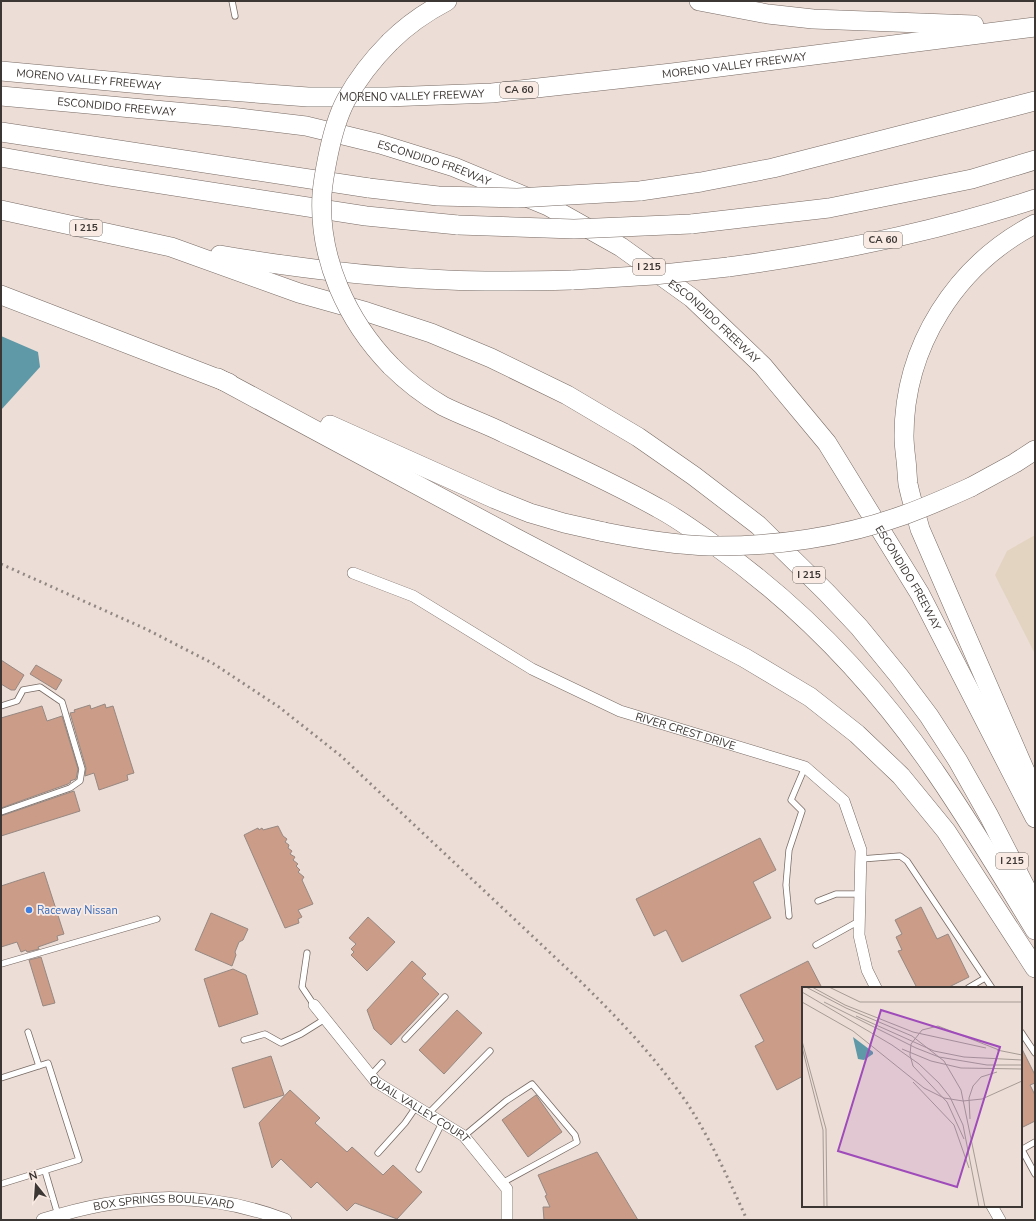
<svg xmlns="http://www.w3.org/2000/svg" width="1036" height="1221" viewBox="0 0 1036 1221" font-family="'Nunito Sans',sans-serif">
<rect width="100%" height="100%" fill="#ecddd6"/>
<!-- commercial -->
<path fill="#e3d4c2" d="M 1035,535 L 1035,654 L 995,575 L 1007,551 Z"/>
<!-- water -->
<path fill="#5f98a7" d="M 1,336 L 38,352 L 40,367 L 1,410 Z"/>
<!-- building -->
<path fill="#cb9c87" stroke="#968882" d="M 1,660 L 24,675 L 15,690 L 11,690 L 1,684 Z
M 36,665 L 62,680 L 56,690 L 30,674 Z
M 105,704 L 106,708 L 113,706 L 134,773 L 127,775 L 128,780 L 99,790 L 94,773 L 85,776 L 86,768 L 70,713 L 75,712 L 74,710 L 90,705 L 91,709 Z
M 42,706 L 47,721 L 62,716 L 78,769 L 76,779 L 70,781 L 71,782 L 68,784 L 1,808 L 1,718 Z
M 74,791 L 80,811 L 1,836 L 1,816 Z
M 278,826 L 283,836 L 287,839 L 285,842 L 289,845 L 288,848 L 292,851 L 290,854 L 295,857 L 293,860 L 298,864 L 296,866 L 300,870 L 298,872 L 304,877 L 302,880 L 313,904 L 298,910 L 302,917 L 298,919 L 299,923 L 285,928 L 244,835 L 258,828 L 259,830 L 262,828 L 263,830 Z
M 760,838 L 776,870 L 753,882 L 771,918 L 682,962 L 666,930 L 654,936 L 636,899 Z
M 44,872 L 64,934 L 57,936 L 58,940 L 38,947 L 39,949 L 27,952 L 26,950 L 21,952 L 17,942 L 1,947 L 1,886 Z
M 921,907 L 937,939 L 948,934 L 969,977 L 947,988 L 917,988 L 898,951 L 902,950 L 896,937 L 902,934 L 895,920 Z
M 211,913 L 248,929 L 243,940 L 239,942 L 235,952 L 236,955 L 232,966 L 195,950 Z
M 368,917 L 395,942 L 367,971 L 351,955 L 354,952 L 351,949 L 356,944 L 349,938 Z
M 41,957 L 55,1003 L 43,1006 L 29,960 Z
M 412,961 L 426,974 L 422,978 L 439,994 L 391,1045 L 374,1029 L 367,1010 Z
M 808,961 L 822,988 L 803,988 L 803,1076 L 777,1090 L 755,1046 L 764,1041 L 740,995 Z
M 233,969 L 246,975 L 258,1014 L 219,1027 L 204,979 Z
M 457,1010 L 482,1033 L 444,1074 L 419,1050 Z
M 1021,1047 L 1035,1075 L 1035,1083 L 1030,1085 L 1035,1095 L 1035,1121 L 1021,1128 Z
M 271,1056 L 284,1095 L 244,1108 L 232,1068 Z
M 290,1090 L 320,1118 L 315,1123 L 347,1152 L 352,1147 L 383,1175 L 393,1165 L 422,1192 L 397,1219 L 355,1203 L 347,1211 L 317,1182 L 311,1188 L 281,1159 L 272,1168 L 259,1123 Z
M 536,1095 L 562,1132 L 528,1157 L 502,1120 Z
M 597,1152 L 638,1220 L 544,1220 L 543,1207 L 550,1207 L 545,1196 L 547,1195 L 538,1175 Z"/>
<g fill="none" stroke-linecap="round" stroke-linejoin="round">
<!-- service casing -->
<g stroke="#776a64" stroke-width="7">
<path id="service" d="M 232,1 L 235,16
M 1,706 L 17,701 L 23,690 L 40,687 L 62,702 L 82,769 L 80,781 L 70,788 L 1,812
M 861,859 L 900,856 L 907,861 L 992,988
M 818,901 L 836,894 L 860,894
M 789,916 L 786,885 L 789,850 L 802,811 L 791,800 L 805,767
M 816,945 L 859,921
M 307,953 L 302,987 L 314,1005
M 1,964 L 157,919
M 968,988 L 985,978
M 28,1032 L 39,1066
M 1021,1032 L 1035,1053
M 405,1039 L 445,997
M 244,1040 L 265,1034 L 281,1043 L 301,1034 L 325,1019
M 371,1075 L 382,1063
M 1,1078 L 48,1063 L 79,1160 L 1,1184
M 428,1114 L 490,1051
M 464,1136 L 506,1101 L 532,1084 L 575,1135 L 577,1142 L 502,1183
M 1021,1150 L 1035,1142
M 1022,1150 L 1035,1174
M 378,1153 L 405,1123 L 416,1107
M 419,1169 L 442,1123
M 45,1171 L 58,1215"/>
</g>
<!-- minor casing -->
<g stroke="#776a64" stroke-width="12">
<g id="minor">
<path id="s1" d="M 353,573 L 413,596 L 532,669 L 620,711 L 805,767 L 844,801 L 861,850 L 859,935 L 867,970 L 876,988"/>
<path id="s2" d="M 314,1005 L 376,1082 L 464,1136 L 507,1189 L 507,1220"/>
<path d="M 992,1206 L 1000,1220"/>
</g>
</g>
<!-- tertiary casing -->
<g stroke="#776a64" stroke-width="14">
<g id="tertiary">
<path id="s3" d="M 43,1220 C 124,1194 204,1189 285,1220"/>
</g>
</g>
<!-- motorway casing -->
<g stroke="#776a64" stroke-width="20">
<g id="motorway">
<path d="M 699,1 L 768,14 L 813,19 L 974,25"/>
<path d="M 390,42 C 407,25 426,12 447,1"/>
<path id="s4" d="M 1,71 L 163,86 L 308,97 L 387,97 L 492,93 L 672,73 L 1035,27"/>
<path id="s5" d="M 1,96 L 231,117 L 306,126 L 380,144 L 454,167 L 548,206 L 621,247 L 692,298 L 763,366 L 827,443 L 920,594 L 1035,818"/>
<path d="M 1,132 L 369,188"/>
<path d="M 1,157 L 109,176 L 366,216 L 458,225"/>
<path d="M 640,191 L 701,182 L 773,168 L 1035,101"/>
<path d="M 1,210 L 171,247 L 299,293 L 367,312 L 431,333 L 491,358 L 567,395 L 638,437 L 694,476 L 758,525 L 827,593 L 859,627 L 899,676 L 929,716 L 958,761 L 989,816 L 1035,906"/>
<path d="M 691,224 L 829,208 L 972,179 L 1035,160"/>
<path d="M 220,255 C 295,268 372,277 448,280 C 490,282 531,281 573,280"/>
<path d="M 728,267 C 832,253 935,232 1035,199"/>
<path d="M 1,295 L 229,383"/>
<path d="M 391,366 C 407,382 424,395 443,406 C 463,416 484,423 504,433 C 556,457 608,480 658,508 C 677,518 695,531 713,544 C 801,606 876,685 936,773 C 971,824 1003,877 1035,930"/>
<path d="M 218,378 L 514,537 L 745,658 L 810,697 L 857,734 L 901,776 L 946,831 L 1035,968"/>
<path d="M 330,425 L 495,499 L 530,513 L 564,523 L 604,532"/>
<path d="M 971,487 L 1015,463 L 1035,450"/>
<path d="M 1032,787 L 920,529 C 916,514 911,499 908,484 C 907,476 907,468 906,460 C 905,452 904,444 904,436 C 904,346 956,265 1035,224"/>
</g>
</g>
<!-- service -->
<use href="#service" stroke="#fff" stroke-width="5.5"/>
<!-- minor -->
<use href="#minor" stroke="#fff" stroke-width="11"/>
<!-- tertiary -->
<use href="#tertiary" stroke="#fff" stroke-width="13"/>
<!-- motorway -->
<use href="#motorway" stroke="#fff" stroke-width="19"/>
<!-- rail -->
<path stroke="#928883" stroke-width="3" stroke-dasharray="2 4" stroke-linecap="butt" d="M 1,564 L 146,629 L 214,664 L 279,707 L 341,756 L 578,979 C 618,1018 655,1057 687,1103 C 711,1140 729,1180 747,1220"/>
<!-- motorway-bridge casing -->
<g stroke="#776a64" stroke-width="20" stroke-linecap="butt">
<path id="motorway-bridge" d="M 390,42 C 373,59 358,78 346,100 C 336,119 331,140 327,161 C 325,171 323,182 322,194 C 318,258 347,321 391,366
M 369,188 L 438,196 L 517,198 L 640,191
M 458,225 L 574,229 L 691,224
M 573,280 L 654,275 L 728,267
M 604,532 C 639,539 674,545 709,546 C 773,547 843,537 904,515 C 926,507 949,497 971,487"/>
</g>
<!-- motorway-bridge -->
<use href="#motorway-bridge" stroke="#fff" stroke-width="19"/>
</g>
<!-- markers -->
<circle fill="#3f7fe0" stroke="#f9eae3" stroke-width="1.5" cx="29" cy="910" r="4"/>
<g text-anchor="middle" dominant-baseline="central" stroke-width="3.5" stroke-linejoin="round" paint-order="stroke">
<!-- shield labels -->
<g fill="#f9eae3" stroke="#756d68" stroke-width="1">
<rect x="500" y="82" width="38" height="16" rx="3"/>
<rect x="70" y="220" width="32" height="16" rx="3"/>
<rect x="864" y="232" width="38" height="16" rx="3"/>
<rect x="633" y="259" width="32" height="16" rx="3"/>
<rect x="793" y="567" width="32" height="16" rx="3"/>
<rect x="996" y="853" width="32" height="16" rx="3"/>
</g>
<g font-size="10" font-weight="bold" fill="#3c3734">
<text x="519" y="90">CA 60</text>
<text x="86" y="228">I 215</text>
<text x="883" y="240">CA 60</text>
<text x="649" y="267">I 215</text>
<text x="809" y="575">I 215</text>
<text x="1012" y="861">I 215</text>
</g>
<!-- street labels -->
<g font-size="11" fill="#3c3734" stroke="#f9eae3">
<text stroke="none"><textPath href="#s4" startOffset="736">MORENO VALLEY FREEWAY</textPath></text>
<text stroke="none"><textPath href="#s4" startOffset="88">MORENO VALLEY FREEWAY</textPath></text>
<text stroke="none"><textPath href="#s4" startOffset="412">MORENO VALLEY FREEWAY</textPath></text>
<text stroke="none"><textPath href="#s5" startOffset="116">ESCONDIDO FREEWAY</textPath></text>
<text stroke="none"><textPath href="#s5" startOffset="440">ESCONDIDO FREEWAY</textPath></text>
<text stroke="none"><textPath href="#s5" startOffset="765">ESCONDIDO FREEWAY</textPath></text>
<text stroke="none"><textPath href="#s5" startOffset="1089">ESCONDIDO FREEWAY</textPath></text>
<text stroke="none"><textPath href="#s1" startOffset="370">RIVER CREST DRIVE</textPath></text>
<text stroke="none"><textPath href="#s2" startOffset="150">QUAIL VALLEY COURT</textPath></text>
<text stroke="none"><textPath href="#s3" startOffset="123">BOX SPRINGS BOULEVARD</textPath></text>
</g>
<!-- shop labels -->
<g font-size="11" fill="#366cbe" stroke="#f9eae3" text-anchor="start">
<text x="37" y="910">Raceway Nissan</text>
</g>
</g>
<!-- overview -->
<g transform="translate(802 987)">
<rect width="220" height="220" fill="#ecddd6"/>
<path d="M 51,50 L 71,65 L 71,67 L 62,73 L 56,72 Z" fill="#5f98a7"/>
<path fill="none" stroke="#a69b95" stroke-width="1" d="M 4,0 L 44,21 L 110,49 L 142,74 L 159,103 L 183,220M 10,0 L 43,18 L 111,45 L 184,61M 27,0 L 58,15 L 220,15M 0,5 L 90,58 L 117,77 L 137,96 L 148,110 L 161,138 L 177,220M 0,15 L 51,44 L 122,101 L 142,111 L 161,114 L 180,112 L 220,94M 22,15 L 114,61 L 137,70 L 185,78 L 220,78M 54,29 L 132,64 L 162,70 L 220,73M 0,54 L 24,142 L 25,220M 0,60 L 21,143 L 22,220M 100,62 L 129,74 L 159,81 L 220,82M 195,63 L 220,68M 111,95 L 152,138 L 167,181M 168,132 L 167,111 L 171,99 L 179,90 L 195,85M 162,152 L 145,115 L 111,79 L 108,68 L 109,57 L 120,43 L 136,39 L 197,63"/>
<path fill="#9f4bba" fill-opacity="0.15" stroke="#9f4bba" stroke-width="2" d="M 79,23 L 198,60 L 155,200 L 36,164 Z"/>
<rect width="220" height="220" fill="none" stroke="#3c3734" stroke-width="2"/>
</g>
<!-- border -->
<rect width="1036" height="1221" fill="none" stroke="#3c3734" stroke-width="4"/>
<!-- north arrow -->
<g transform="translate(36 1185) rotate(343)" stroke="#f9eae3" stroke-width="3" paint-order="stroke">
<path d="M0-3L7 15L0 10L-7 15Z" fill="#3c3734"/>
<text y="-6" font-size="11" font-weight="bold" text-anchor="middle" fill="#3c3734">N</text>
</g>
</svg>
